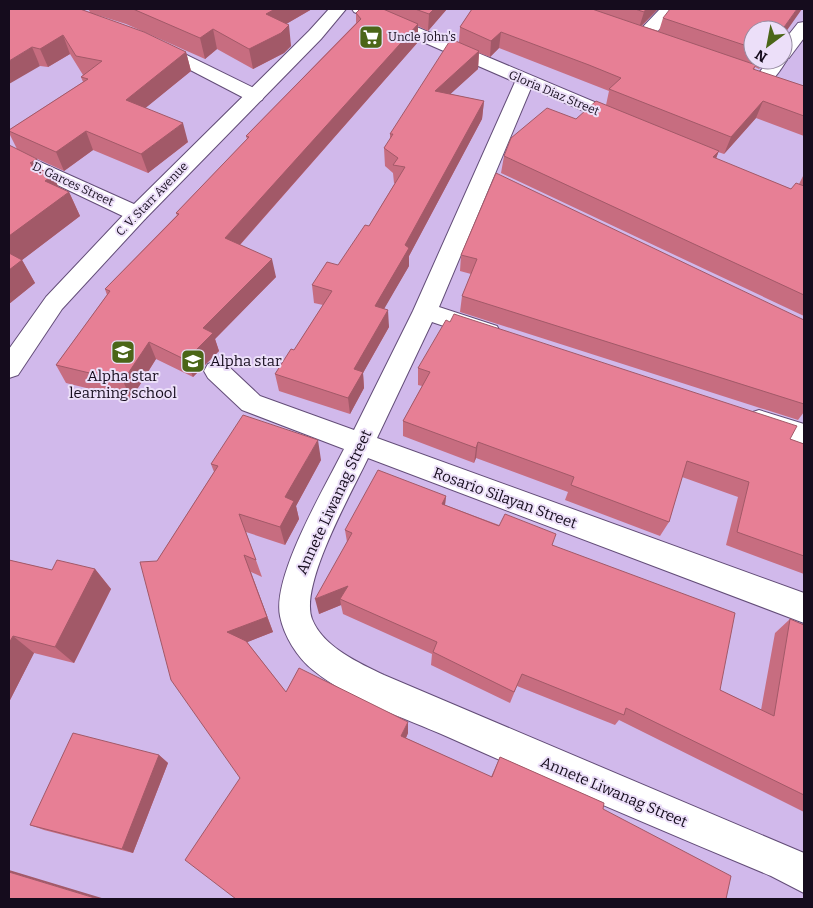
<svg xmlns="http://www.w3.org/2000/svg" width="813" height="908" viewBox="0 0 813 908" font-family="Bitter,serif">
<rect width="100%" height="100%" fill="#d1b9eb"/>
<g fill="none" stroke-linecap="round" stroke-linejoin="round">
<!-- minor casing -->
<g stroke="#634d78" stroke-width="2">
<path id="minor" d="M 352,9 L 374,9 L 630,117 L 633,121 L 630,125 L 623,127 L 616,125 L 531,88 L 439,307 L 497,326 L 500,332 L 497,338 L 488,341 L 432,322 L 377,438 L 804,593 L 804,623 L 368,458 C 352,492 299,585 312,619 C 323,647 359,663 384,675 L 804,853 L 804,893 L 771,876 C 663,831 555,785 448,737 C 403,717 351,701 313,670 C 297,657 284,636 280,616 C 272,576 325,487 344,449 L 242,410 L 208,378 L 204,371 L 208,364 L 217,361 L 226,364 L 260,396 L 354,430 L 413,311 L 515,82 L 354,12 Z
M 660,9 L 677,9 L 650,40 L 644,41 L 638,40 L 635,36 L 638,32 Z
M 804,22 L 804,38 L 789,58 L 786,59 L 787,60 C 779,71 773,86 758,82 L 755,78 L 769,60 L 783,60 L 783,42 L 798,23 Z
M 154,39 L 262,92 L 264,96 L 262,100 L 255,102 L 248,100 L 148,48 L 145,44 L 148,40 Z
M 9,148 L 145,209 L 148,214 L 145,219 L 137,221 L 129,219 L 9,162 Z
M 759,410 L 804,424 L 804,446 L 750,429 L 746,421 L 750,413 Z"/>
</g>
<!-- secondary casing -->
<g stroke="#634d78" stroke-width="2">
<path id="secondary" d="M 329,9 L 346,9 L 321,39 L 145,219 L 62,309 L 18,375 L 9,378 L 9,349 L 46,297 L 129,209 L 309,31 Z"/>
</g>
<!-- minor -->
<use href="#minor" fill="#fff" fill-rule="evenodd"/>
<!-- secondary -->
<use href="#secondary" fill="#fff" fill-rule="evenodd"/>
</g>
<!-- wall -->
<path fill="#c76d80" d="M 9,9 L 90,12 L 88,9 L 312,9 L 286,24 L 291,46 L 284,53 L 253,69 L 217,49 L 205,59 L 126,24 L 94,14 L 186,52 L 191,71 L 145,108 L 188,142 L 148,173 L 93,150 L 64,171 L 31,156 L 42,170 L 59,187 L 69,192 L 80,216 L 22,260 L 35,283 L 9,304 L 17,149 L 9,133 L 9,130 L 83,82 L 81,77 L 83,75 L 70,54 L 48,67 L 40,66 Z
M 360,9 L 447,9 L 428,31 L 418,26 L 418,42 L 240,245 L 276,277 L 215,339 L 219,351 L 193,377 L 156,359 L 131,399 L 66,383 L 56,365 L 107,295 L 105,289 L 177,215 L 176,213 L 247,139 L 246,136 L 356,23 L 356,13 Z
M 472,9 L 658,9 L 642,26 L 659,31 L 663,18 L 753,30 L 753,60 L 765,60 L 759,69 L 755,67 L 754,70 L 804,86 L 804,85 L 804,136 L 756,118 L 724,154 L 718,152 L 716,159 L 791,189 L 799,184 L 804,174 L 804,316 L 501,173 L 504,156 L 576,119 L 606,105 L 609,91 L 499,48 L 490,57 L 479,53 L 478,69 L 450,94 L 484,101 L 482,119 L 409,256 L 409,266 L 384,308 L 389,327 L 363,373 L 364,388 L 350,414 L 279,391 L 275,374 L 294,350 L 323,305 L 314,303 L 312,285 L 338,265 L 369,226 L 395,183 L 394,183 L 393,173 L 385,166 L 384,148 L 390,140 L 390,134 L 459,42 L 460,27 Z
M 461,255 L 804,320 L 804,412 L 798,420 L 460,312 L 462,296 L 471,274 L 460,271 Z
M 418,368 L 790,439 L 804,444 L 804,574 L 726,545 L 738,497 L 682,477 L 669,522 L 660,536 L 565,500 L 568,492 L 476,458 L 474,463 L 403,436 L 403,421 L 422,386 L 418,385 Z
M 321,460 L 296,506 L 299,519 L 285,545 L 246,532 L 262,577 L 251,572 L 273,632 L 247,642 L 286,692 L 408,733 L 406,738 L 491,777 L 500,757 L 604,803 L 240,778 L 157,561 L 214,472 L 211,464 Z
M 446,496 L 445,505 L 553,545 L 720,690 L 761,710 L 775,633 L 790,619 L 804,625 L 804,812 L 619,720 L 615,725 L 517,686 L 510,703 L 431,665 L 432,654 L 343,614 L 341,605 L 319,614 L 347,542 L 345,530 Z
M 9,560 L 52,570 L 95,569 L 111,589 L 74,663 L 34,653 L 9,702 Z
M 159,755 L 168,763 L 133,853 L 44,830 L 30,825 Z"/>
<!-- shaded-wall -->
<path fill="#a25968" d="M 275,9 L 312,9 L 269,34 L 266,14 Z
M 434,9 L 447,9 L 428,31 L 429,14 Z
M 646,9 L 658,9 L 639,28 L 644,12 Z
M 797,9 L 802,9 L 783,36 L 783,30 L 782,30 Z
M 418,24 L 418,42 L 229,257 L 225,238 Z
M 289,25 L 291,46 L 284,53 L 253,69 L 249,49 Z
M 213,29 L 217,49 L 205,59 L 200,38 Z
M 501,32 L 499,48 L 490,57 L 491,41 Z
M 63,35 L 70,54 L 48,67 L 40,49 Z
M 32,47 L 40,66 L 9,84 L 9,61 Z
M 479,51 L 478,69 L 434,109 L 435,91 Z
M 186,52 L 191,71 L 132,119 L 126,100 Z
M 762,60 L 765,60 L 759,69 Z
M 484,101 L 482,119 L 409,256 L 409,266 L 376,323 L 375,306 L 405,245 Z
M 763,101 L 756,118 L 724,154 L 731,137 Z
M 183,123 L 188,142 L 148,173 L 141,154 Z
M 86,131 L 93,150 L 64,171 L 56,152 Z
M 719,151 L 712,168 L 713,157 Z
M 37,159 L 47,180 L 53,175 L 63,197 L 69,192 L 80,216 L 9,270 L 9,236 L 30,163 Z
M 272,259 L 276,277 L 215,339 L 219,351 L 193,377 L 186,360 L 203,328 Z
M 22,260 L 35,283 L 9,304 L 9,270 Z
M 388,310 L 389,327 L 363,373 L 364,388 L 350,414 L 348,398 L 354,369 Z
M 149,342 L 156,359 L 131,399 L 123,381 Z
M 318,440 L 321,460 L 296,506 L 299,519 L 285,545 L 280,527 L 285,497 Z
M 478,442 L 476,458 L 474,463 L 476,448 Z
M 446,496 L 444,513 L 442,504 Z
M 244,555 L 273,632 L 235,647 L 227,632 Z
M 95,569 L 111,589 L 74,663 L 55,647 Z
M 348,586 L 340,599 L 341,605 L 319,614 L 315,599 Z
M 13,636 L 34,653 L 9,702 L 9,643 Z
M 408,722 L 408,733 L 402,747 L 401,736 Z
M 159,755 L 168,763 L 133,853 L 122,849 Z
M 9,870 L 105,899 L 98,899 L 9,872 Z"/>
<!-- building -->
<path fill="#e77f95" stroke="#a25968" d="M 9,9 L 80,9 L 144,32 L 186,52 L 126,100 L 183,123 L 141,154 L 86,131 L 56,152 L 9,131 L 9,130 L 88,79 L 81,77 L 102,61 L 76,56 L 63,35 L 40,49 L 32,47 L 9,61 Z
M 133,9 L 275,9 L 266,14 L 289,25 L 281,33 L 249,49 L 213,29 L 200,38 Z
M 360,9 L 383,9 L 418,24 L 225,238 L 272,259 L 203,328 L 213,333 L 186,360 L 149,342 L 123,381 L 56,365 L 110,291 L 105,289 L 179,214 L 176,213 L 249,137 L 246,136 L 361,19 L 356,13 Z
M 415,9 L 434,9 L 429,14 Z
M 472,9 L 592,9 L 756,65 L 753,69 L 804,86 L 804,85 L 804,116 L 763,101 L 731,137 L 609,89 L 621,78 L 589,65 L 501,32 L 491,41 L 460,27 Z
M 635,9 L 646,9 L 644,12 Z
M 670,9 L 797,9 L 782,30 L 753,30 L 753,48 L 663,18 Z
M 451,39 L 479,51 L 435,91 L 484,101 L 405,245 L 409,248 L 375,306 L 388,310 L 354,369 L 363,372 L 348,398 L 275,374 L 291,349 L 294,350 L 332,291 L 312,285 L 327,262 L 338,265 L 365,225 L 369,226 L 405,167 L 393,165 L 398,158 L 384,148 L 393,134 L 390,134 Z
M 596,101 L 719,151 L 713,157 L 791,189 L 796,183 L 804,186 L 804,295 L 504,156 L 511,138 L 547,108 L 576,119 Z
M 9,145 L 37,159 L 30,163 L 32,164 L 31,165 L 53,175 L 45,181 L 69,192 L 9,236 Z
M 496,173 L 804,320 L 804,404 L 462,296 L 477,259 L 461,255 Z
M 9,253 L 22,260 L 9,270 Z
M 454,314 L 797,426 L 790,439 L 804,444 L 804,556 L 737,532 L 749,482 L 687,461 L 669,522 L 571,485 L 574,477 L 478,442 L 476,448 L 403,421 L 430,372 L 418,368 L 446,320 L 450,322 Z
M 243,415 L 318,440 L 285,497 L 294,501 L 280,527 L 239,514 L 256,560 L 244,555 L 267,617 L 227,632 L 246,641 L 286,692 L 299,668 L 408,722 L 401,736 L 492,777 L 500,757 L 604,803 L 603,809 L 731,876 L 726,899 L 236,899 L 185,860 L 240,778 L 171,680 L 140,562 L 157,561 L 218,466 L 211,464 Z
M 378,470 L 446,496 L 442,504 L 499,526 L 505,514 L 556,534 L 552,545 L 735,613 L 720,690 L 774,716 L 790,619 L 804,625 L 804,795 L 626,708 L 624,715 L 522,674 L 514,692 L 433,652 L 437,642 L 340,599 L 348,586 L 315,599 L 352,533 L 345,530 Z
M 9,560 L 52,570 L 57,560 L 95,569 L 55,647 L 13,636 L 9,643 Z
M 73,733 L 159,755 L 122,849 L 30,825 Z
M 9,872 L 98,899 L 9,899 Z"/>
<!-- icons -->
<defs>
<g id="supermarket-square" transform="scale(1.25)"><rect x="-9" y="-9" width="18" height="18" rx="4" fill="#4b6618" stroke="#ecdff9"/><path d="M-6-5.5h2.5l.6 2H6L4.5 2H-2.5L-4.4-4H-6ZM-1.5 3.2a1.3 1.3 0 1 0 .1 0ZM3 3.2a1.3 1.3 0 1 0 .1 0Z" fill="#fff"/></g>
<g id="school-square" transform="scale(1.25)"><rect x="-9" y="-9" width="18" height="18" rx="4" fill="#4b6618" stroke="#ecdff9"/><path d="M0-5L7-2L0 1L-7-2ZM-4 1L0 2.5L4 1V4Q0 6-4 4Z" fill="#fff"/></g>
</defs>
<g fill-rule="evenodd">
<use href="#supermarket-square" x="371" y="37"/>
<use href="#school-square" x="123" y="352"/>
<use href="#school-square" x="193" y="361"/>
</g>
<g text-anchor="middle" dominant-baseline="central" stroke-width="4" stroke-linejoin="round" paint-order="stroke">
<!-- far-poi labels -->
<g font-size="12" fill="#150c1d" stroke="#ecdff9" text-anchor="start">
<text x="388" y="37">Uncle John's</text>
</g>
<!-- far-street labels -->
<g font-size="12" fill="#150c1d" stroke="#ecdff9">
<text transform="translate(554 93) rotate(23)">Gloria Diaz Street</text>
<text transform="translate(73 184) rotate(25)">D. Garces Street</text>
<text transform="translate(152 199) rotate(-46)">C. V. Starr Avenue</text>
</g>
<!-- poi labels -->
<g font-size="15" fill="#150c1d" stroke="#ecdff9" text-anchor="start">
<text x="210" y="361">Alpha star</text>
<text x="123" y="376" text-anchor="middle">Alpha star<tspan x="123" dy="17">learning school</tspan></text>
</g>
<!-- street labels -->
<g font-size="15" fill="#150c1d" stroke="#ecdff9">
<text transform="translate(505 498) rotate(20)">Rosario Silayan Street</text>
<text transform="translate(334 502) rotate(-65)">Annete Liwanag Street</text>
<text transform="translate(614 792) rotate(23)">Annete Liwanag Street</text>
</g>
</g>
<!-- border -->
<rect width="813" height="908" fill="none" stroke="#150c1d" stroke-width="20"/>
<!-- north arrow -->
<g transform="translate(768 45) rotate(212)"><circle r="24" fill="#ecdff9" stroke="#968ba1"/>
<path d="M0-4L9 19L0 12L-9 19Z" fill="#4b6618"/>
<text y="-8" font-size="14" font-weight="bold" text-anchor="middle" fill="#150c1d">N</text>
</g>
</svg>
